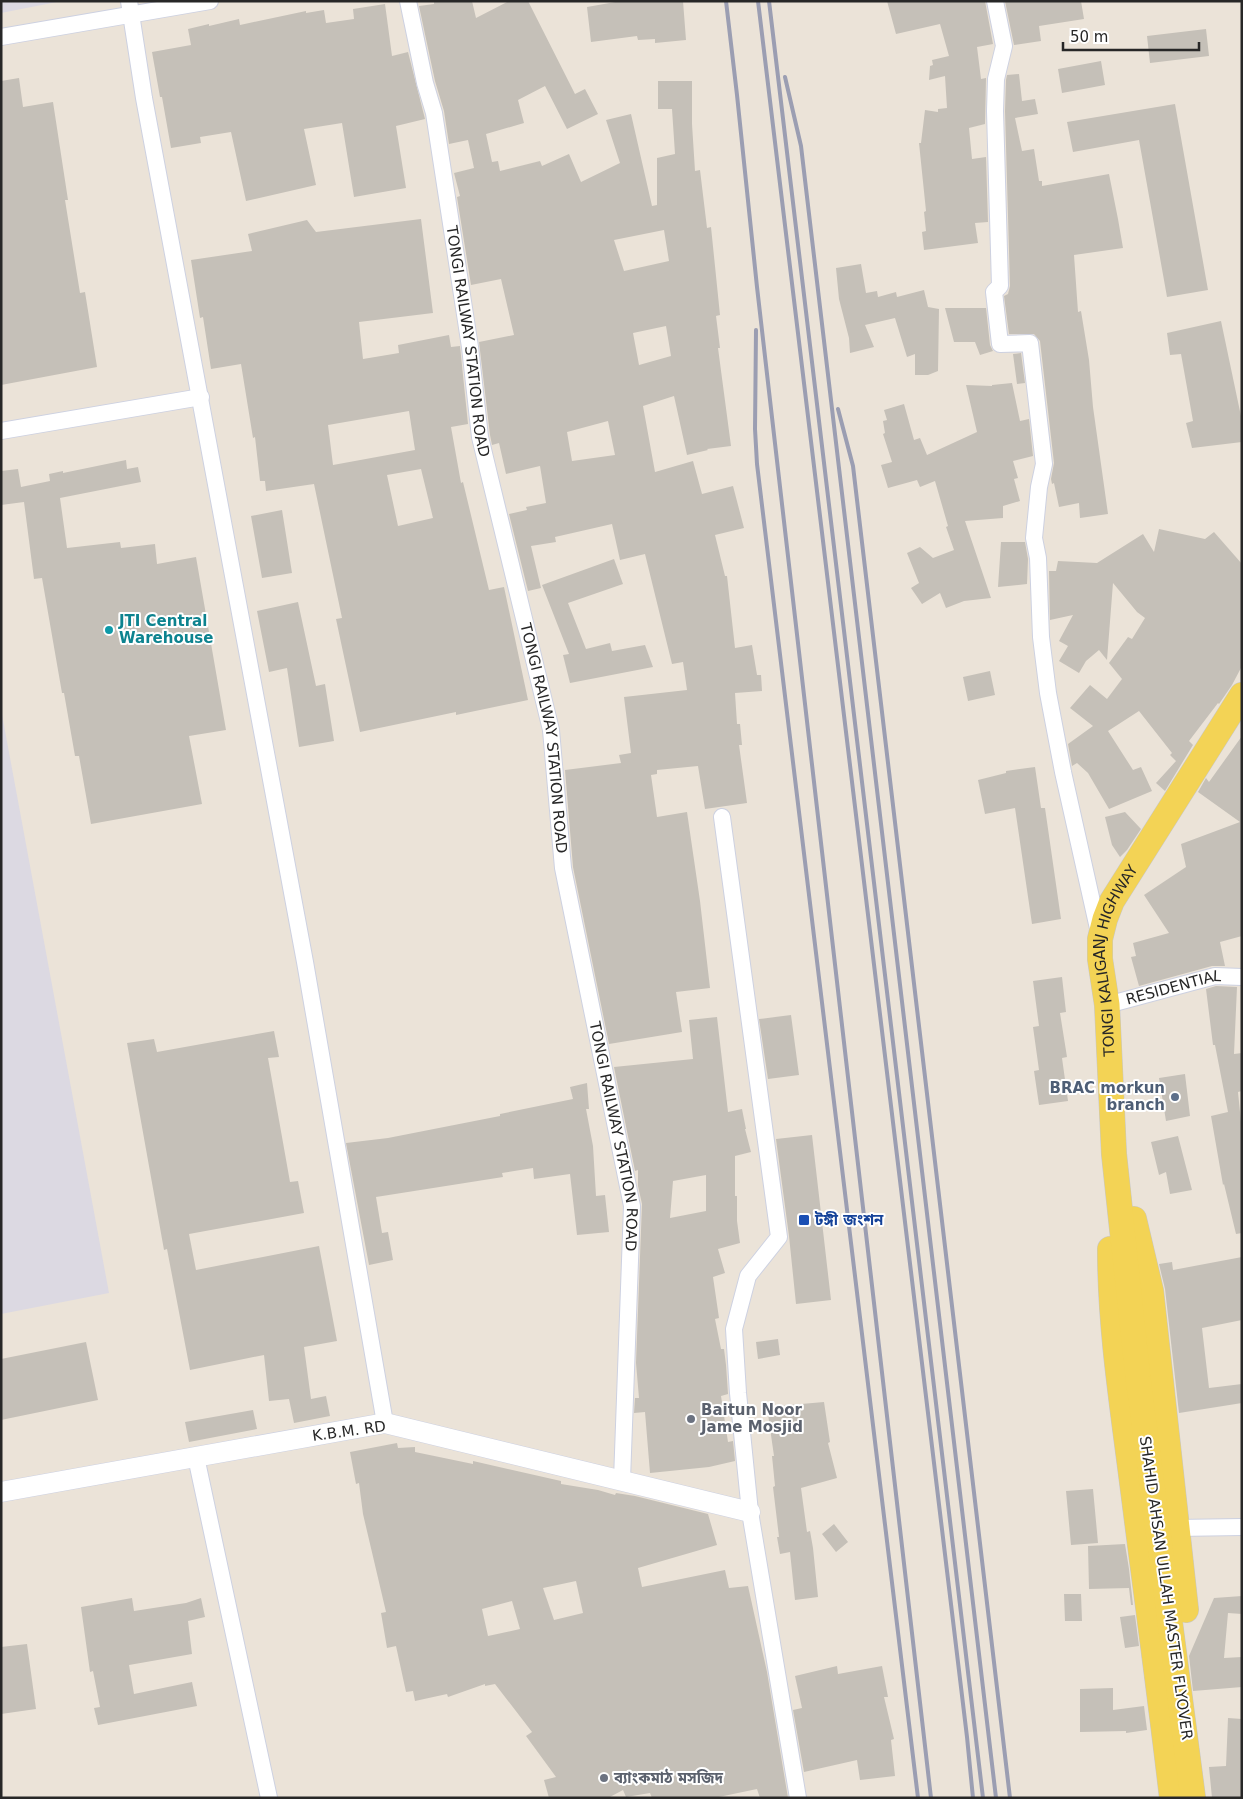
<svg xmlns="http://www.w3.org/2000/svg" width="1243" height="1799" viewBox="0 0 1243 1799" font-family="'DejaVu Sans','Noto Sans Bengali',sans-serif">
<rect width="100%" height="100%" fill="#ebe3d8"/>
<!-- industrial -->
<path fill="#dcd9e2" d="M 1,1 L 62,1 L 1,13 Z
M 1,709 L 109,1293 L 1,1314 Z"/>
<!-- building -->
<path fill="#c5c0b8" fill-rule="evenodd" d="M 434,1 L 472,1 L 476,18 L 509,1 L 528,1 L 575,94 L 585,89 L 598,114 L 567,129 L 545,86 L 518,100 L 524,123 L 486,134 L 492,162 L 498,161 L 500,171 L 540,161 L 542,166 L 569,154 L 581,182 L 620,163 L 606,120 L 631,114 L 652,206 L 657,205 L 657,158 L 675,154 L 672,109 L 658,109 L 658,81 L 692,81 L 692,124 L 695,171 L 700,170 L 707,228 L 711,227 L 720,315 L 716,316 L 720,348 L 718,348 L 731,446 L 707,449 L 708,450 L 687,455 L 674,396 L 643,406 L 655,472 L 693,461 L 702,494 L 733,486 L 744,528 L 715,535 L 725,576 L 727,576 L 735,648 L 752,645 L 757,675 L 761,675 L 762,691 L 735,693 L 737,724 L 740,724 L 742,745 L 739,745 L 747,803 L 705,809 L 698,766 L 657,770 L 657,774 L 651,775 L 657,817 L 687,812 L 700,901 L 710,988 L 676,992 L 682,1032 L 609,1044 L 573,867 L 565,770 L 621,763 L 619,755 L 631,753 L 624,697 L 687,690 L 683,662 L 672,664 L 645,554 L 620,560 L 612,524 L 555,537 L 556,542 L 531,546 L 541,588 L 528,591 L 509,514 L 527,510 L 526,507 L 546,503 L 540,466 L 506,474 L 499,443 L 492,445 L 490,435 L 479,342 L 514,335 L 501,279 L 471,285 L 457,197 L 460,196 L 454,173 L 474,168 L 468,140 L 449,144 L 444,111 L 435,81 L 419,6 L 434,4 ZM 664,230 L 669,261 L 624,271 L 614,240 ZM 666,326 L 671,356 L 639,365 L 633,333 ZM 608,421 L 615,455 L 572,461 L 567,432 Z
M 621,1 L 683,1 L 686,40 L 655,43 L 655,39 L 638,40 L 637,36 L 591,42 L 587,7 Z
M 887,1 L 985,1 L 993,44 L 977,47 L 981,79 L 986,78 L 985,124 L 969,128 L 972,159 L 986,157 L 988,222 L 975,223 L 978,243 L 924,250 L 922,232 L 926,231 L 924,212 L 926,211 L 919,143 L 921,143 L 925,110 L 938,112 L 938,109 L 947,108 L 945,76 L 929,80 L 930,66 L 933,65 L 932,60 L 949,56 L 940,24 L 896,34 Z
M 1005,1 L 1081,1 L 1084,19 L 1039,26 L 1041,41 L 1014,45 Z
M 385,4 L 392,56 L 408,52 L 425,119 L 396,126 L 406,188 L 354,197 L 342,123 L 304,129 L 316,185 L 246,201 L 231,132 L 200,137 L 201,143 L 171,148 L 162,97 L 160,97 L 152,52 L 191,45 L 188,29 L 209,24 L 209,26 L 239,19 L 240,25 L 306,11 L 306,13 L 324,10 L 326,23 L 354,19 L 353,9 Z
M 1206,29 L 1209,56 L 1150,63 L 1147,36 Z
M 1101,61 L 1105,85 L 1062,93 L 1058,69 Z
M 1019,74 L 1022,101 L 1035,99 L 1038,114 L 1015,118 L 1022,151 L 1034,149 L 1039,181 L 1042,181 L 1042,186 L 1109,174 L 1118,219 L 1123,248 L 1074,255 L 1078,312 L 1081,311 L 1089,360 L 1093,407 L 1108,514 L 1080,518 L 1079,503 L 1059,507 L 1054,483 L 1052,484 L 1051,479 L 1054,463 L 1040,341 L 1034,334 L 1009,334 L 1004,296 L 1008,294 L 1010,286 L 1005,111 L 1006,80 L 1007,75 Z
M 19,78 L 23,107 L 53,102 L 68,200 L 65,200 L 80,293 L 85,292 L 97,367 L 1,385 L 1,81 Z
M 1175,104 L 1208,290 L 1167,297 L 1139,140 L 1073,152 L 1067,122 Z
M 421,219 L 433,313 L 359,322 L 363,359 L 399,353 L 398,345 L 449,335 L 451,347 L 460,346 L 468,424 L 451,427 L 461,483 L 463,482 L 489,590 L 504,587 L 528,700 L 456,715 L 456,712 L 360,732 L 336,619 L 342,618 L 314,484 L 266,491 L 265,481 L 260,481 L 255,437 L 253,438 L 241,364 L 211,369 L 203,317 L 200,318 L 191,260 L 252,251 L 248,234 L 307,220 L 316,232 ZM 409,411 L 415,450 L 333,465 L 328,425 ZM 421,469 L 433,518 L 398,526 L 387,475 Z
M 861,264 L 866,293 L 877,291 L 878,297 L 896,292 L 897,297 L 924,290 L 928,307 L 939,309 L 938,371 L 928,375 L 915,375 L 915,354 L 907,357 L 895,318 L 865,325 L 874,347 L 850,353 L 849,338 L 839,299 L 836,268 Z
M 945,308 L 986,308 L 990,345 L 993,351 L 980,355 L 975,342 L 954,342 Z
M 1221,321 L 1242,421 L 1242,442 L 1192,448 L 1186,423 L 1193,421 L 1181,354 L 1170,355 L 1167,333 Z
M 1021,353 L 1025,383 L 1017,384 L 1013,354 Z
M 1012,383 L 1020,421 L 1029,419 L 1033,456 L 1013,461 L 1018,478 L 1014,479 L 1020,501 L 1003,506 L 1003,518 L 965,521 L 991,598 L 964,601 L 946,608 L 940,593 L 922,604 L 911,588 L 919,583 L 907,553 L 920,547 L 933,558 L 954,550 L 946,527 L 948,526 L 935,481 L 920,487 L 917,480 L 888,488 L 881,465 L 892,462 L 883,434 L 885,433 L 883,421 L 887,420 L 884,410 L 904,404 L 914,440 L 920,438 L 927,455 L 977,432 L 966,385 L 992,386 L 992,385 Z
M 126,460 L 127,469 L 138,467 L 141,482 L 60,498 L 67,548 L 120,542 L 121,548 L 155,544 L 157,564 L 196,557 L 226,730 L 189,736 L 202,804 L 91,824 L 79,756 L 75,756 L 64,693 L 62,693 L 42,578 L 34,579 L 24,502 L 1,505 L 1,471 L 18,469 L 21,487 L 50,481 L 49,474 L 63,471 L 63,473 Z
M 282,510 L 292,573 L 262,578 L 251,516 Z
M 1159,529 L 1205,539 L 1214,532 L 1242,564 L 1242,666 L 1232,685 L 1219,704 L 1218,703 L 1189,741 L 1193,745 L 1165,791 L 1156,783 L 1176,761 L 1170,755 L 1172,753 L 1139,711 L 1108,731 L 1133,770 L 1141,767 L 1152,791 L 1109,809 L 1088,773 L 1077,763 L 1072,766 L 1068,744 L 1093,726 L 1070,708 L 1090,685 L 1107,699 L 1122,679 L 1109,663 L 1128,637 L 1132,639 L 1145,618 L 1137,612 L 1113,583 L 1107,660 L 1099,650 L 1086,661 L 1079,673 L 1059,661 L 1068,646 L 1059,641 L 1073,615 L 1050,620 L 1049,571 L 1056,571 L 1058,561 L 1097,563 L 1143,534 L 1154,552 Z
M 1001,542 L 1025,542 L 1028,559 L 1027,584 L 998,587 Z
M 614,559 L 623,584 L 568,603 L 586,649 L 610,643 L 612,651 L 645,645 L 653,667 L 570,683 L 563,655 L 569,654 L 542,585 Z
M 298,602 L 316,686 L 325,684 L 334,741 L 299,747 L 287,668 L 269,672 L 257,611 Z
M 990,671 L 995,695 L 968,701 L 963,677 Z
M 1242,736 L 1242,936 L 1220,942 L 1225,966 L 1212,966 L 1139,986 L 1131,957 L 1136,956 L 1133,943 L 1169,933 L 1144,895 L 1186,867 L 1181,844 L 1240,822 L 1198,792 L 1206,778 L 1209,782 Z
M 1035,767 L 1041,808 L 1045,808 L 1061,919 L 1032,924 L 1015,808 L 985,814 L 978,780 L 1006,773 L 1006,771 Z
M 1125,812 L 1141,829 L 1127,850 L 1120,857 L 1112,845 L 1105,817 Z
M 1062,977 L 1066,1012 L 1060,1013 L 1067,1057 L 1062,1058 L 1068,1101 L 1039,1105 L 1034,1071 L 1039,1070 L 1033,1027 L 1039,1026 L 1033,981 Z
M 1216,986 L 1237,987 L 1234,1054 L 1242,1053 L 1242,1091 L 1238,1092 L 1242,1132 L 1242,1233 L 1236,1234 L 1224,1184 L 1223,1185 L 1211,1116 L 1228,1112 L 1215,1045 L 1213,1045 L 1206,989 Z
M 791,1015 L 799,1075 L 768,1079 L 759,1019 Z
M 717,1017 L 728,1112 L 742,1109 L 746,1129 L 745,1129 L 751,1152 L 735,1156 L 735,1196 L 737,1196 L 737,1221 L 740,1243 L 718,1249 L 725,1273 L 713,1277 L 719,1318 L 715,1319 L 721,1349 L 724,1349 L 726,1365 L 728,1394 L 721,1396 L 728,1442 L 733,1441 L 735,1461 L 709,1467 L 650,1473 L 645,1412 L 634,1413 L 635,1398 L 639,1398 L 636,1363 L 642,1204 L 638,1186 L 638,1170 L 635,1171 L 614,1067 L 693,1059 L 689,1020 ZM 706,1175 L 706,1211 L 670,1218 L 673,1181 Z
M 274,1031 L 279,1057 L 268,1058 L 290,1182 L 298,1181 L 304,1213 L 189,1234 L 196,1270 L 319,1246 L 337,1341 L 304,1347 L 311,1399 L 326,1396 L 330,1416 L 294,1423 L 289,1399 L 269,1401 L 264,1355 L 190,1370 L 167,1249 L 164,1250 L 127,1043 L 154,1039 L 157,1052 Z
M 1185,1074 L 1190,1116 L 1166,1121 L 1159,1078 Z
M 587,1083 L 589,1109 L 586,1109 L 593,1146 L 596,1196 L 605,1195 L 609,1232 L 577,1235 L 570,1174 L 534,1179 L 533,1168 L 502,1173 L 503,1177 L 376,1197 L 382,1233 L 388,1232 L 393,1260 L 369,1265 L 346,1143 L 388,1138 L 500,1116 L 500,1114 L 573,1099 L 570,1087 Z
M 812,1135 L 831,1300 L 796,1304 L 789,1236 L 776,1139 Z
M 1178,1136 L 1192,1190 L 1170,1194 L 1166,1172 L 1159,1175 L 1151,1142 Z
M 1242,1257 L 1242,1320 L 1202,1328 L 1209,1388 L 1242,1384 L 1242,1403 L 1179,1413 L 1165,1289 L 1159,1264 L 1172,1262 L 1173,1270 Z
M 778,1339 L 780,1355 L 758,1359 L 756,1342 Z
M 86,1342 L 98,1400 L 1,1420 L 1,1359 Z
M 824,1402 L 830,1442 L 828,1443 L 837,1478 L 801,1488 L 807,1532 L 810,1531 L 813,1548 L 818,1597 L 795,1600 L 790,1552 L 780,1554 L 777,1537 L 779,1537 L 773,1487 L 775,1486 L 772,1456 L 774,1456 L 767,1407 Z
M 253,1410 L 257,1429 L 189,1442 L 185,1422 Z
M 397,1443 L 398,1448 L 415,1447 L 415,1452 L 473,1464 L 473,1461 L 561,1481 L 561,1484 L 598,1490 L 615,1495 L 616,1493 L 635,1496 L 708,1514 L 717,1545 L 638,1568 L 642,1587 L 725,1570 L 729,1588 L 748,1586 L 767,1672 L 788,1798 L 760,1798 L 757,1789 L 714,1798 L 652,1798 L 650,1793 L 626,1797 L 623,1790 L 608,1798 L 549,1798 L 544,1780 L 556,1777 L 526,1736 L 532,1732 L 495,1684 L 485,1686 L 485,1684 L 448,1697 L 447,1694 L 415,1701 L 413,1691 L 406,1692 L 396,1646 L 387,1648 L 381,1613 L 386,1612 L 363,1514 L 359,1483 L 356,1484 L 350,1452 ZM 576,1581 L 583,1613 L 554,1620 L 543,1588 ZM 512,1601 L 520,1629 L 488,1636 L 482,1609 Z
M 1093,1489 L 1098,1543 L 1071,1545 L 1066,1491 Z
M 834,1524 L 848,1542 L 836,1552 L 822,1534 Z
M 1125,1544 L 1129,1569 L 1133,1605 L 1131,1605 L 1129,1588 L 1089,1589 L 1088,1546 Z
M 1064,1594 L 1081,1594 L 1082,1621 L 1065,1621 Z
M 1242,1596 L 1242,1614 L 1228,1613 L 1224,1658 L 1242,1657 L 1242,1687 L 1193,1691 L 1189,1656 L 1214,1598 Z
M 132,1598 L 134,1611 L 186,1603 L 201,1598 L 205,1617 L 188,1621 L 192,1654 L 129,1665 L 134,1694 L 192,1682 L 197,1706 L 98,1725 L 94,1708 L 100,1707 L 93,1671 L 90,1672 L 81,1607 Z
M 1135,1615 L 1139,1646 L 1125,1648 L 1120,1617 Z
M 27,1644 L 36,1709 L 1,1714 L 1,1647 Z
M 837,1666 L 838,1674 L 882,1666 L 888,1697 L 884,1697 L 894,1739 L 891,1740 L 895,1776 L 860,1780 L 857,1760 L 804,1772 L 793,1710 L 802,1708 L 795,1676 Z
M 1113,1688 L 1113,1710 L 1144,1706 L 1147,1730 L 1126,1733 L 1126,1731 L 1080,1732 L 1080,1689 Z
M 1228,1718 L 1242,1719 L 1242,1798 L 1212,1798 L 1209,1767 L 1226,1766 Z"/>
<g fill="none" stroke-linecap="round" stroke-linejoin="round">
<!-- minor casing -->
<g stroke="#cdd1e1" stroke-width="18">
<g id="minor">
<path d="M 129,1 L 144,98 L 305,962 L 385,1423"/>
<path id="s1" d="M 408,1 L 425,83 L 434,113 L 470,347 L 480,437 L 551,730 L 563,868 L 632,1206 L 622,1480"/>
<path d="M 995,1 L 1004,46 L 996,79 L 995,111 L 1000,286 L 994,292 L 1000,344 L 1030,343 L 1044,464 L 1039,487 L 1034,538 L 1038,558 L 1041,637 L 1048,693 L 1063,772 L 1099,933"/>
<path d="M 1,37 L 210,1"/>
<path d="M 1,431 L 201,397"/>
<path d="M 722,817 L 779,1237 L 748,1276 L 734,1329 L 738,1393 L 750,1512 L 798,1798"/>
<path id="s2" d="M 1107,1005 L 1215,976 L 1242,977"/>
<path d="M 196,1457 L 269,1798"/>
<path d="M 1176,1528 L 1242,1527"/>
</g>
</g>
<!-- tertiary casing -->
<g stroke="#cdd1e1" stroke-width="21">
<path id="tertiary" d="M 1,1492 L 385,1423 L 750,1512"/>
</g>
<!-- primary casing -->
<g stroke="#c7c7c7" stroke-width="26">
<g id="primary">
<path d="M 1134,1219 L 1151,1291 L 1186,1610"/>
<path d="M 1110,1249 C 1110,1330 1123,1410 1133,1490 C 1146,1593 1160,1695 1172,1798"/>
<path id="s3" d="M 1193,1798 L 1138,1378 L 1114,1154 L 1107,1005 L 1100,959 L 1100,939 L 1105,919 L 1112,901 L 1242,695"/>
</g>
</g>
<!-- minor -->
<use href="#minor" stroke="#fff" stroke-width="16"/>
<!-- tertiary -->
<use href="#tertiary" stroke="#fff" stroke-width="20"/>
<!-- primary -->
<use href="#primary" stroke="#f3d355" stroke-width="25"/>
<!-- rail -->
<path stroke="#9b9eb2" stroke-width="4" d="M 726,1 L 737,95 L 757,287 L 931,1798
M 758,1 L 967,1737 L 973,1798
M 769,1 L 983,1798
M 785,77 L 801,146 L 996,1798
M 756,330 L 755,429 L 757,464 L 918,1798
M 838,409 L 853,466 L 1010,1798"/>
</g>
<!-- markers -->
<circle fill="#0f9aa8" stroke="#fff" stroke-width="2" cx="109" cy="630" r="5"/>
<circle fill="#5c6f8a" stroke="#fff" stroke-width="2" cx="1175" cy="1097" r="5"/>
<rect fill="#1a4fb4" stroke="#fff" stroke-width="2" x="798" y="1214" width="12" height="12" rx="2.5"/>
<g fill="#6b7280" stroke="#fff" stroke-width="2">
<circle cx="691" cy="1419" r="5"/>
<circle cx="604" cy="1778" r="5"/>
</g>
<g text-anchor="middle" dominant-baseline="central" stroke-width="4" stroke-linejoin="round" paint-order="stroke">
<!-- street labels -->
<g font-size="15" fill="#272727" stroke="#fff">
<text stroke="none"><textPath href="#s1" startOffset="346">TONGI RAILWAY STATION ROAD</textPath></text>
<text stroke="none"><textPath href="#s1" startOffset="751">TONGI RAILWAY STATION ROAD</textPath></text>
<text stroke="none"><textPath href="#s3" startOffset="846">TONGI KALIGANJ HIGHWAY</textPath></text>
<text stroke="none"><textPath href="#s2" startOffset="69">RESIDENTIAL</textPath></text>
<text stroke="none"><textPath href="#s1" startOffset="1156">TONGI RAILWAY STATION ROAD</textPath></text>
<text transform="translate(349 1431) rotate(-8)">K.B.M. RD</text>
<text transform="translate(1166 1588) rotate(82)">SHAHID AHSAN ULLAH MASTER FLYOVER</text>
</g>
<!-- culture labels -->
<g font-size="15" font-weight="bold" fill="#0d838f" stroke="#fff" text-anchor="start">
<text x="119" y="621">JTI Central<tspan x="119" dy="17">Warehouse</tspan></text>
</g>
<!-- service labels -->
<g font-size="15" font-weight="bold" fill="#4e5e75" stroke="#fff" text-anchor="end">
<text x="1165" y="1088">BRAC morkun<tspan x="1165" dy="17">branch</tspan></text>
</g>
<!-- transit labels -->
<g font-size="15" font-weight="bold" fill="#164399" stroke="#fff" text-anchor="start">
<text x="815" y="1220">টঙ্গী জংশন</text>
</g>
<!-- worship labels -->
<g font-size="15" font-weight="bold" fill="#5b616d" stroke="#fff" text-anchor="start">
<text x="701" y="1410">Baitun Noor<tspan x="701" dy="17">Jame Mosjid</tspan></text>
<text x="614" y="1778">ব্যাংকমাঠ মসজিদ</text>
</g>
</g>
<!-- border -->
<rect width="1243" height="1799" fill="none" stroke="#272727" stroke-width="5"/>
<!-- scale -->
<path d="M1063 42v8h136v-8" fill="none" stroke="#272727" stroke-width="2.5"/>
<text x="1070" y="42" font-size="15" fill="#272727" stroke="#ffffff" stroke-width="4" paint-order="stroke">50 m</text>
</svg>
